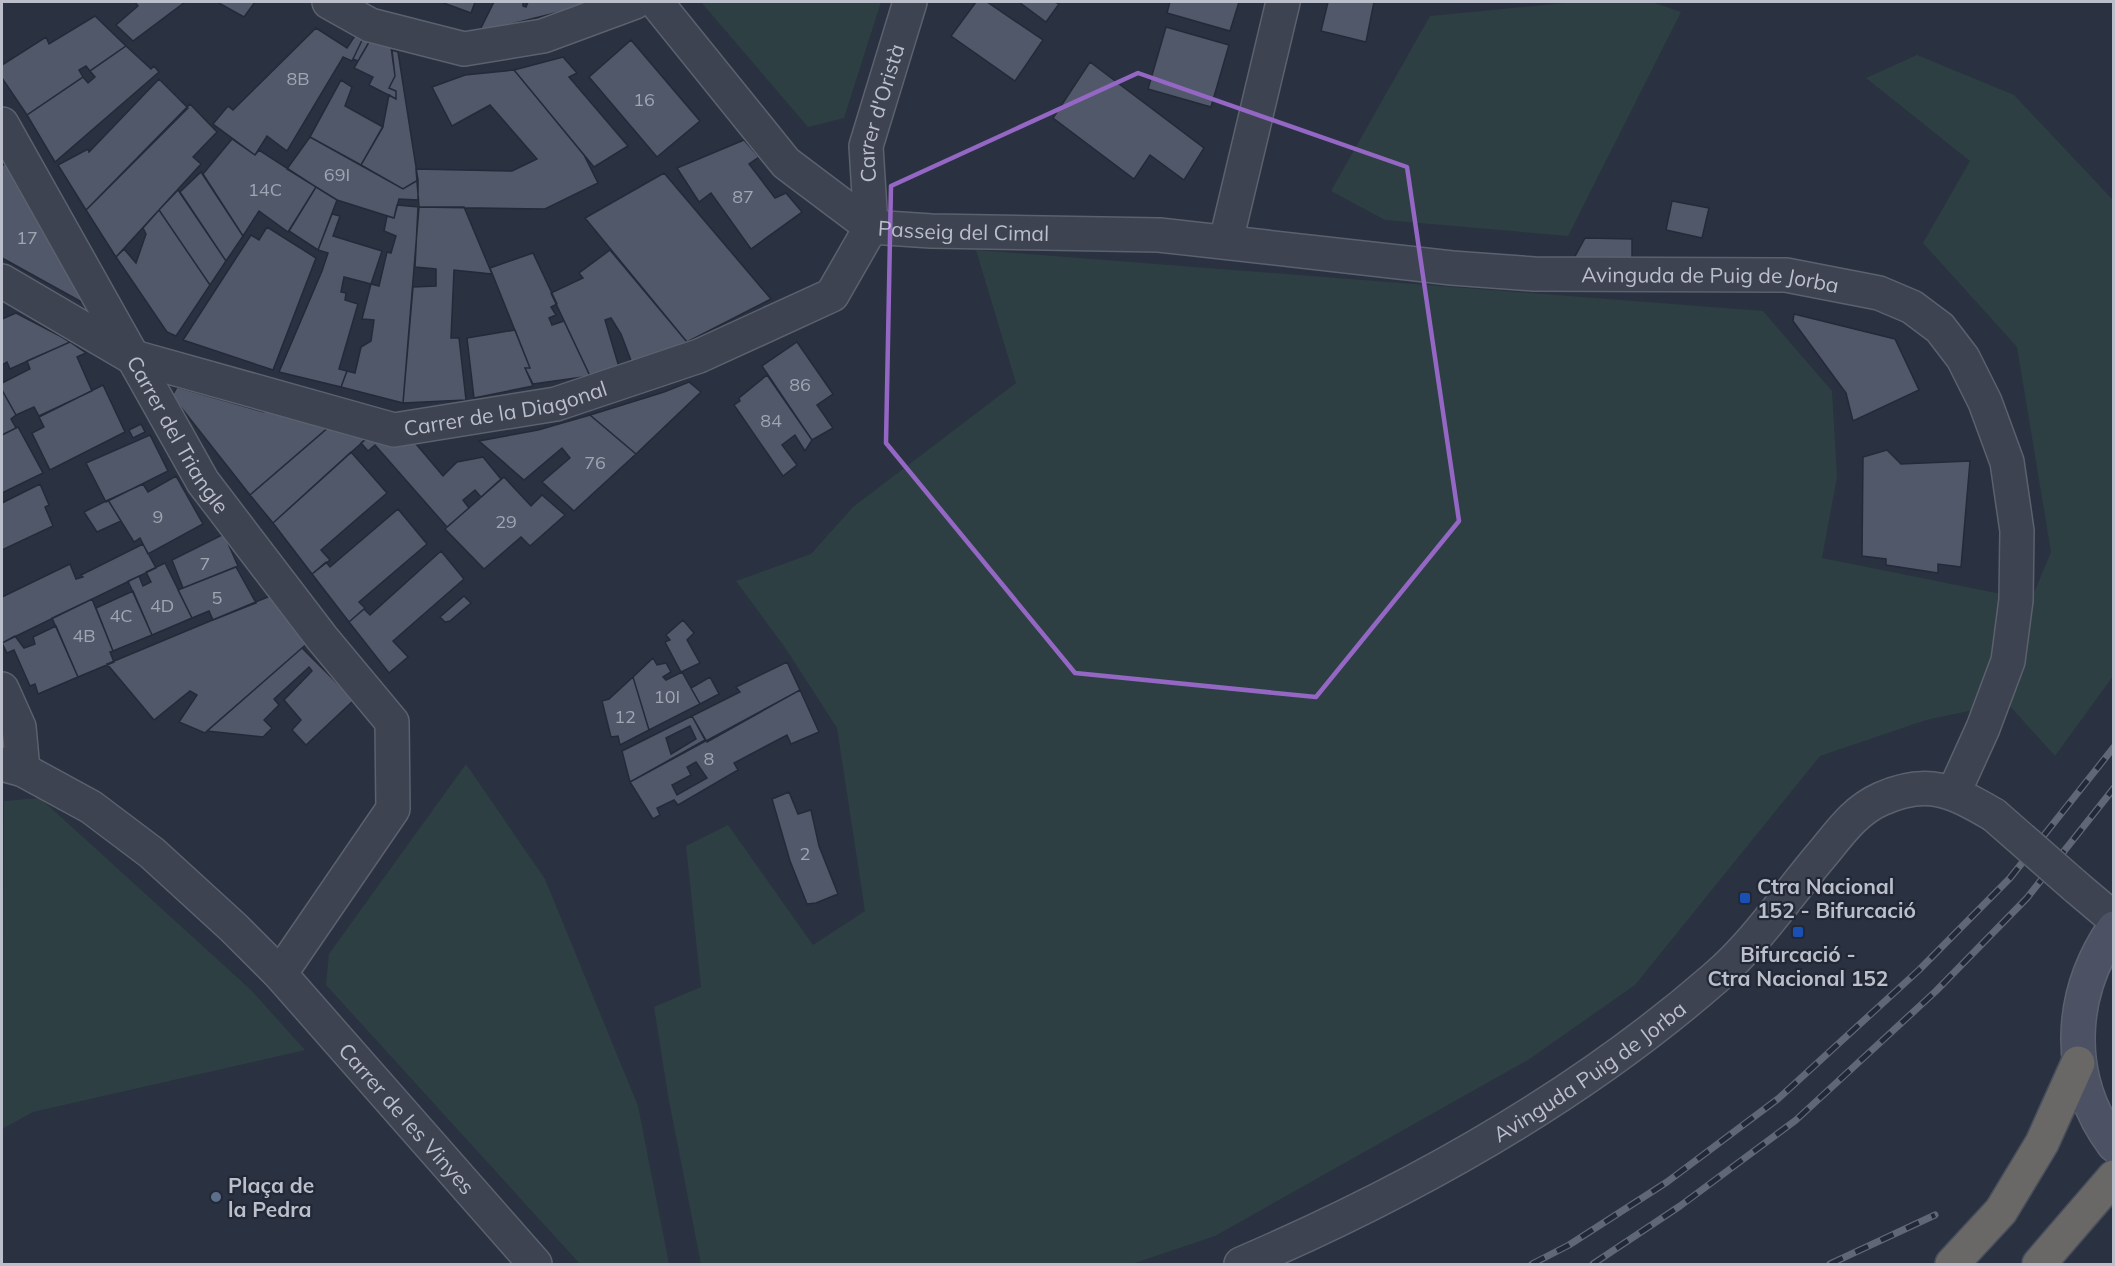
<svg xmlns="http://www.w3.org/2000/svg" width="2115" height="1266" viewBox="0 0 2115 1266" font-family="Mulish,sans-serif">
<rect width="100%" height="100%" fill="#2a3141"/>
<!-- green -->
<path fill="#2d3f43" d="M 701,2 L 881,2 L 844,118 L 808,127 Z
M 1575,2 L 1652,2 L 1681,12 L 1568,236 L 1385,220 L 1331,191 L 1430,16 Z
M 1917,55 L 2014,95 L 2113,200 L 2113,676 L 2055,756 L 2007,703 L 1926,720 L 1820,756 L 1635,985 L 1528,1060 L 1215,1236 L 1132,1264 L 701,1264 L 669,1101 L 654,1007 L 701,987 L 686,846 L 728,825 L 813,945 L 865,911 L 837,728 L 786,649 L 736,581 L 811,554 L 853,507 L 1016,383 L 976,250 L 1763,311 L 1832,391 L 1837,477 L 1822,558 L 2031,600 L 2051,552 L 2017,347 L 1923,243 L 1970,161 L 1866,78 Z
M 466,764 L 545,879 L 638,1106 L 669,1264 L 580,1264 L 326,985 L 329,954 Z
M 40,798 L 251,990 L 305,1050 L 33,1112 L 2,1129 L 4,801 Z"/>
<!-- building -->
<path fill="#505869" stroke="#242a38" stroke-width="1.5" fill-rule="evenodd" d="M 135,2 L 185,2 L 133,41 L 116,25 L 138,6 Z
M 217,2 L 255,2 L 244,17 Z
M 441,2 L 475,2 L 471,13 Z
M 494,2 L 523,2 L 523,6 L 526,7 L 528,2 L 599,2 L 479,32 Z
M 976,2 L 987,2 L 1043,40 L 1015,81 L 951,36 Z
M 1019,2 L 1055,2 L 1059,4 L 1046,22 Z
M 1170,2 L 1239,2 L 1230,31 L 1167,13 Z
M 1328,2 L 1374,2 L 1366,42 L 1321,31 Z
M 95,16 L 126,46 L 90,71 L 86,66 L 79,70 L 83,77 L 27,115 L 2,78 L 2,65 L 46,37 L 49,44 Z
M 1166,27 L 1229,45 L 1211,107 L 1148,89 Z
M 316,28 L 347,48 L 358,31 L 365,34 L 352,61 L 343,57 L 342,59 L 287,151 L 267,136 L 255,155 L 213,124 L 228,106 L 233,110 Z
M 365,34 L 372,37 L 358,61 L 353,59 Z
M 372,37 L 391,47 L 395,76 L 389,88 L 396,91 L 396,99 L 369,85 L 373,77 L 354,68 Z
M 631,40 L 700,121 L 657,157 L 589,77 Z
M 126,46 L 151,69 L 154,66 L 159,72 L 55,162 L 27,115 L 83,77 L 88,83 L 95,77 L 90,71 Z
M 392,50 L 398,52 L 418,180 L 403,189 L 361,165 L 383,126 L 389,95 L 396,99 L 396,91 L 389,88 L 395,76 Z
M 563,57 L 577,73 L 569,77 L 628,146 L 594,167 L 514,70 Z
M 1090,62 L 1204,148 L 1184,180 L 1150,155 L 1134,179 L 1053,118 Z
M 514,70 L 584,155 L 598,183 L 545,209 L 419,207 L 416,169 L 512,171 L 537,159 L 490,105 L 452,126 L 432,87 L 465,75 Z
M 159,79 L 188,108 L 86,210 L 58,165 L 88,149 L 89,152 Z
M 341,80 L 352,87 L 345,106 L 383,127 L 361,165 L 310,137 Z
M 190,104 L 217,132 L 193,157 L 201,164 L 116,257 L 86,210 Z
M 310,137 L 403,189 L 418,180 L 418,200 L 399,199 L 394,218 L 337,200 L 287,169 Z
M 232,139 L 255,155 L 259,150 L 316,187 L 288,232 L 259,211 L 243,236 L 203,174 Z
M 744,140 L 759,157 L 749,164 L 775,198 L 786,193 L 802,212 L 751,249 L 711,193 L 699,202 L 677,168 Z
M 6,163 L 87,305 L 2,258 L 2,166 Z
M 201,172 L 243,236 L 226,261 L 180,192 Z
M 664,173 L 771,299 L 687,342 L 585,218 Z
M 316,187 L 337,200 L 318,250 L 289,231 Z
M 178,190 L 226,261 L 210,285 L 159,210 Z
M 1672,201 L 1709,208 L 1702,238 L 1666,230 Z
M 397,205 L 419,207 L 403,403 L 341,387 L 347,371 L 355,373 L 361,347 L 371,341 L 374,320 L 362,319 L 371,284 L 379,286 L 387,252 L 391,253 L 396,236 L 384,231 L 387,216 L 394,218 Z
M 418,207 L 464,207 L 492,274 L 454,270 L 451,338 L 459,338 L 466,400 L 403,403 L 413,287 L 436,286 L 436,269 L 415,267 Z
M 159,210 L 210,285 L 176,336 L 167,332 L 116,257 L 124,249 L 136,263 L 146,234 L 143,228 Z
M 332,214 L 340,216 L 333,236 L 382,251 L 371,284 L 344,277 L 341,292 L 346,293 L 345,300 L 358,304 L 339,369 L 347,371 L 341,387 L 279,372 L 322,271 L 328,253 L 318,250 Z
M 267,227 L 316,258 L 273,370 L 183,340 L 251,235 L 259,240 Z
M 1585,238 L 1632,239 L 1632,260 L 1573,260 Z
M 610,250 L 687,342 L 668,352 L 632,363 L 621,334 L 611,318 L 605,320 L 619,367 L 590,376 L 551,293 L 583,278 L 579,273 Z
M 533,253 L 557,304 L 551,307 L 556,315 L 549,318 L 552,325 L 564,321 L 590,376 L 533,384 L 525,368 L 530,368 L 490,268 Z
M 16,313 L 62,337 L 70,342 L 10,369 L 7,362 L 2,365 L 2,319 Z
M 1794,314 L 1895,339 L 1919,390 L 1853,421 L 1846,393 L 1793,321 Z
M 515,330 L 530,368 L 525,368 L 533,386 L 474,398 L 467,338 Z
M 70,342 L 86,353 L 77,357 L 92,391 L 39,416 L 34,407 L 16,415 L 2,390 L 2,383 L 30,369 L 27,361 Z
M 797,342 L 833,394 L 817,405 L 833,428 L 812,440 L 762,366 Z
M 767,375 L 812,440 L 805,451 L 795,435 L 782,445 L 797,465 L 783,476 L 734,405 L 740,401 L 739,398 Z
M 689,382 L 701,392 L 636,454 L 590,415 L 664,392 Z
M 103,385 L 125,432 L 50,470 L 32,433 L 44,427 L 39,417 Z
M 177,387 L 264,412 L 269,407 L 330,426 L 250,495 L 172,396 Z
M 2,390 L 16,415 L 11,419 L 16,428 L 2,435 Z
M 590,415 L 636,454 L 574,511 L 542,482 L 570,458 L 562,448 L 524,480 L 479,441 L 538,430 Z
M 141,424 L 145,432 L 133,438 L 129,430 Z
M 331,425 L 367,438 L 273,523 L 250,495 Z
M 18,427 L 43,473 L 2,493 L 2,435 Z
M 372,433 L 416,444 L 443,476 L 457,462 L 483,457 L 501,479 L 481,497 L 475,490 L 463,500 L 469,508 L 447,527 L 375,445 L 368,451 L 361,443 Z
M 150,435 L 168,471 L 106,502 L 86,463 Z
M 1887,450 L 1901,464 L 1970,461 L 1961,567 L 1938,564 L 1938,573 L 1886,565 L 1886,559 L 1862,556 L 1863,457 Z
M 351,452 L 387,493 L 321,550 L 330,560 L 312,574 L 273,523 Z
M 176,476 L 203,524 L 148,554 L 140,538 L 134,542 L 108,500 L 143,484 L 148,492 Z
M 504,477 L 531,506 L 542,495 L 565,515 L 530,546 L 521,537 L 484,569 L 445,529 Z
M 40,484 L 49,505 L 45,507 L 53,526 L 2,550 L 2,503 Z
M 108,500 L 121,521 L 97,532 L 84,512 Z
M 398,509 L 427,544 L 359,602 L 365,608 L 349,622 L 312,574 L 326,562 L 330,567 Z
M 228,532 L 232,539 L 227,541 L 238,566 L 183,588 L 172,560 Z
M 143,544 L 156,568 L 2,643 L 2,597 L 70,564 L 76,579 L 83,577 L 81,575 Z
M 441,551 L 464,579 L 393,641 L 408,657 L 389,673 L 349,622 L 364,609 L 370,615 Z
M 165,563 L 192,618 L 152,635 L 128,581 L 139,576 L 143,586 L 151,582 L 146,572 Z
M 236,567 L 256,603 L 213,620 L 209,611 L 192,618 L 178,590 Z
M 133,591 L 152,635 L 113,651 L 96,608 Z
M 275,594 L 310,641 L 205,733 L 179,722 L 197,695 L 190,691 L 154,720 L 107,664 Z
M 464,596 L 471,603 L 450,621 L 445,622 L 440,617 Z
M 92,599 L 113,651 L 110,652 L 114,662 L 78,677 L 52,618 Z
M 683,620 L 694,633 L 687,640 L 700,663 L 681,672 L 665,642 L 670,640 L 666,635 Z
M 56,626 L 78,677 L 38,694 L 35,684 L 30,686 L 14,650 L 7,653 L 2,643 L 15,636 L 24,648 L 35,644 L 33,637 Z
M 302,648 L 354,700 L 306,745 L 292,730 L 301,720 L 284,700 L 312,671 L 309,667 L 274,699 L 279,705 L 264,720 L 272,728 L 263,737 L 207,731 Z
M 653,658 L 657,665 L 666,663 L 671,672 L 663,677 L 666,680 L 682,672 L 700,704 L 649,730 L 633,677 Z
M 787,662 L 800,690 L 707,742 L 692,716 L 740,692 L 736,687 Z
M 633,677 L 649,730 L 620,745 L 618,736 L 611,737 L 602,701 L 609,699 Z
M 710,677 L 719,694 L 700,704 L 691,688 Z
M 800,690 L 819,732 L 791,744 L 787,735 L 734,763 L 738,770 L 678,805 L 674,800 L 657,808 L 660,815 L 653,819 L 630,782 ZM 696,762 L 707,778 L 677,795 L 672,785 L 691,775 L 687,767 Z
M 692,716 L 705,740 L 630,782 L 622,751 ZM 690,726 L 696,739 L 671,754 L 666,738 Z
M 789,792 L 798,814 L 811,810 L 819,846 L 838,894 L 816,903 L 807,904 L 790,861 L 772,799 Z"/>
<g fill="none" stroke-linecap="round" stroke-linejoin="round">
<!-- minor casing -->
<g stroke="#5c616e" stroke-width="36">
<g id="minor">
<path d="M 329,2 L 370,25 L 464,49 L 543,36 L 635,2"/>
<path id="s1" d="M 656,2 L 786,163 L 871,227 L 931,231 L 1159,235 L 1452,268 L 1534,274 L 1786,275 L 1879,293 L 1912,307 L 1940,328 L 1963,358 L 1985,402 L 2007,462 L 2017,531 L 2016,600 L 2008,661 L 1983,728 L 1954,792"/>
<path id="s2" d="M 2,124 L 203,482 L 322,638 L 392,722 L 393,809 L 280,974"/>
<path id="s3" d="M 871,227 L 866,146 L 910,2"/>
<path d="M 1226,241 L 1283,2"/>
<path id="s4" d="M 2,281 L 130,356 L 394,430 L 556,404 L 699,356 L 832,295 L 871,227"/>
<path d="M 2,689 L 19,727 L 23,770"/>
<path id="s5" d="M 2,764 L 23,770 L 91,807 L 152,853 L 234,928 L 280,974 L 535,1264"/>
<path d="M 2075,886 L 2114,919"/>
<path id="s6" d="M 1241,1264 C 1411,1191 1575,1100 1715,978 C 1757,942 1788,894 1824,852 C 1841,831 1856,810 1881,799 C 1928,778 1953,791 1994,815"/>
</g>
</g>
<!-- secondary casing -->
<g stroke="#5c616e" stroke-width="36">
<path id="secondary" d="M 2114,928 C 2068,995 2064,1078 2114,1145"/>
</g>
<!-- trunk casing -->
<g stroke="#484e5b" stroke-width="36">
<path id="trunk" d="M 1952,1264 L 2001,1211 L 2042,1143 L 2078,1063
M 2039,1264 L 2114,1177"/>
</g>
<!-- minor -->
<use href="#minor" stroke="#3e4351" stroke-width="33"/>
<!-- secondary -->
<use href="#secondary" stroke="#4c5263" stroke-width="33"/>
<!-- trunk -->
<use href="#trunk" stroke="#696866" stroke-width="33"/>
<!-- rail casing -->
<g stroke="#606777" stroke-width="7">
<path id="rail" d="M 1532,1264 L 1569,1245 L 1667,1182 L 1779,1098 L 1919,970 L 2010,878 L 2114,747
M 1593,1264 L 1680,1206 L 1796,1120 L 1936,991 L 2027,898 L 2114,788
M 1830,1264 L 1935,1215"/>
</g>
<!-- rail -->
<use href="#rail" stroke="#222836" stroke-width="4.5" stroke-dasharray="14" stroke-linecap="butt"/>
<!-- minor-bridge casing -->
<g stroke="#5c616e" stroke-width="36" stroke-linecap="butt">
<path id="minor-bridge" d="M 1994,815 L 2075,886"/>
</g>
<!-- minor-bridge -->
<use href="#minor-bridge" stroke="#3e4351" stroke-width="33"/>
</g>
<!-- marked area -->
<path fill="none" stroke="#9567c4" stroke-width="4.5" stroke-linejoin="round" d="M 1138,73 L 1407,167 L 1459,521 L 1316,697 L 1075,673 L 886,443 L 891,186 Z"/>
<!-- markers -->
<g fill="#1a4fb4" stroke="#222836" stroke-width="2">
<rect x="1739" y="892" width="12" height="12" rx="3"/>
<rect x="1792" y="926" width="12" height="12" rx="3"/>
</g>
<circle fill="#5c6f8a" stroke="#222836" stroke-width="2" cx="216" cy="1197" r="6"/>
<g text-anchor="middle" dominant-baseline="central" stroke-width="4.5" stroke-linejoin="round" paint-order="stroke">
<!-- number labels -->
<g font-size="18" fill="#a0a5b2">
<text x="298" y="78">8B</text>
<text x="644" y="99">16</text>
<text x="337" y="174">69I</text>
<text x="265" y="189">14C</text>
<text x="743" y="196">87</text>
<text x="27" y="237">17</text>
<text x="800" y="384">86</text>
<text x="771" y="420">84</text>
<text x="595" y="462">76</text>
<text x="158" y="516">9</text>
<text x="506" y="521">29</text>
<text x="205" y="563">7</text>
<text x="217" y="597">5</text>
<text x="162" y="605">4D</text>
<text x="121" y="615">4C</text>
<text x="84" y="635">4B</text>
<text x="667" y="696">10I</text>
<text x="625" y="716">12</text>
<text x="709" y="758">8</text>
<text x="805" y="853">2</text>
</g>
<!-- street labels -->
<g font-size="21" fill="#bbbfcb" stroke="#222836">
<text stroke="none"><textPath href="#s3" startOffset="116">Carrer d'Oristà</textPath></text>
<text stroke="none"><textPath href="#s1" startOffset="406">Passeig del Cimal</textPath></text>
<text stroke="none"><textPath href="#s1" startOffset="1155">Avinguda de Puig de Jorba</textPath></text>
<text stroke="none"><textPath href="#s4" startOffset="536">Carrer de la Diagonal</textPath></text>
<text stroke="none"><textPath href="#s2" startOffset="357">Carrer del Triangle</textPath></text>
<text stroke="none"><textPath href="#s6" startOffset="399">Avinguda Puig de Jorba</textPath></text>
<text stroke="none"><textPath href="#s5" startOffset="544">Carrer de les Vinyes</textPath></text>
</g>
<!-- poi labels -->
<g font-size="21" font-weight="bold" fill="#bbbfcb" stroke="#222836" text-anchor="start">
<text x="1757" y="886">Ctra Nacional<tspan x="1757" dy="24">152 - Bifurcació</tspan></text>
<text x="1798" y="954" text-anchor="middle">Bifurcació -<tspan x="1798" dy="24">Ctra Nacional 152</tspan></text>
<text x="228" y="1185">Plaça de<tspan x="228" dy="24">la Pedra</tspan></text>
</g>
</g>
<!-- border -->
<rect width="2115" height="1266" fill="none" stroke="#bbbfcb" stroke-width="6"/>
</svg>
